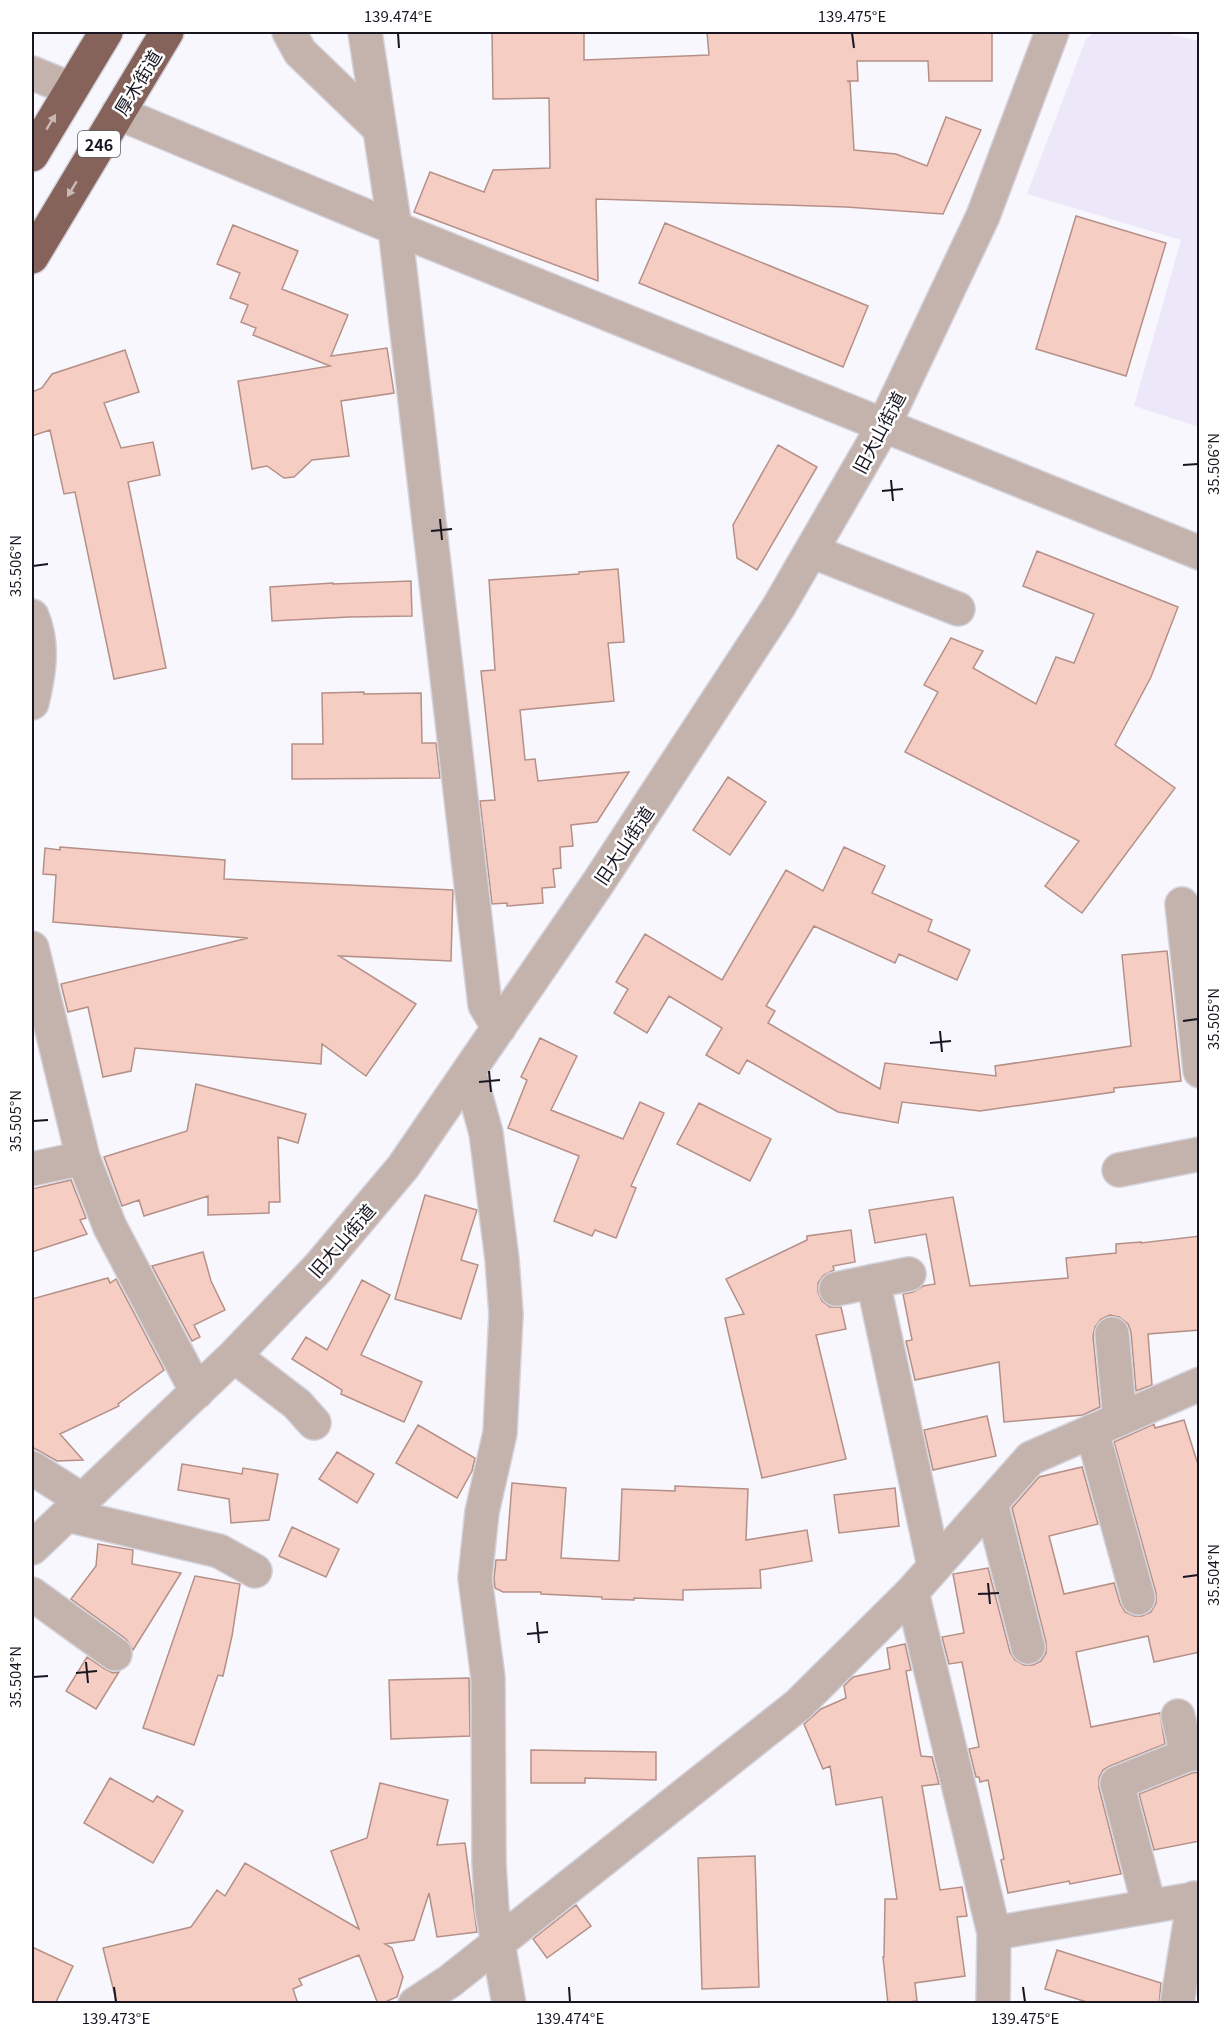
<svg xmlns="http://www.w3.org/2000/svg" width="1231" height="2035" viewBox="0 0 1231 2035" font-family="Georgia,'Noto Sans JP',serif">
<rect width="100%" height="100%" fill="#f8f7fe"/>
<!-- built -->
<path fill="#ece8f9" d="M 1161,32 L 1199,41 L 1199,427 L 1134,406 L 1181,240 L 1027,194 L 1086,39 L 1094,33 Z"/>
<!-- building -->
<path fill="#f5cdc3" stroke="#b59087" stroke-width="1.5" d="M 492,32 L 584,32 L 584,60 L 709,55 L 707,32 L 992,32 L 992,81 L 929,81 L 928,61 L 857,61 L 858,81 L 847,81 L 850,82 L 854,150 L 896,154 L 927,166 L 946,117 L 981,130 L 943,214 L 846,207 L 596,199 L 598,281 L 414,212 L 430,172 L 484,192 L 493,170 L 550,168 L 549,98 L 493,99 Z
M 1076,216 L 1166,243 L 1126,376 L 1036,349 Z
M 665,223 L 868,306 L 843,367 L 639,283 Z
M 233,225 L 298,251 L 282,289 L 348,315 L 331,356 L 387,348 L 394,393 L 341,401 L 349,456 L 312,460 L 294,477 L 284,478 L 267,466 L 252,469 L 238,381 L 330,366 L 253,335 L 256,328 L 241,322 L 248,305 L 230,298 L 240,273 L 217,264 Z
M 125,350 L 139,392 L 104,403 L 121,448 L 153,442 L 160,475 L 128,482 L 166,668 L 114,679 L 75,492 L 64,494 L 50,430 L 32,436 L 32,392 L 42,388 L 52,374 Z
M 778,445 L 817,467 L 757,570 L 737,558 L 733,525 Z
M 1037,551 L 1178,607 L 1151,677 L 1115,745 L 1175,788 L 1082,913 L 1045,886 L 1079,841 L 905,752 L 938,692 L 924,685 L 951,638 L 983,651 L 973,668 L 1036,704 L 1056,657 L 1074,663 L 1094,614 L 1023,586 Z
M 618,569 L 624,642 L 608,643 L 614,701 L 520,710 L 525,760 L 535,759 L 538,781 L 629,772 L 597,822 L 571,825 L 573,846 L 560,847 L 561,868 L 553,869 L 555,887 L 542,888 L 543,903 L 507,906 L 507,903 L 492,904 L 480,801 L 495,800 L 481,671 L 495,670 L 489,580 L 579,574 L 579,572 Z
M 411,581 L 412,616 L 349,617 L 272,621 L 270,587 L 333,583 L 333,584 Z
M 364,692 L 364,694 L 421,693 L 422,743 L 436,743 L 440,778 L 292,779 L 292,744 L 323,744 L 322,693 Z
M 728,777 L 766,802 L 730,855 L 693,830 Z
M 60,847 L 225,860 L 224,879 L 453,890 L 451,961 L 339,956 L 416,1004 L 366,1076 L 322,1044 L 321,1064 L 135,1048 L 131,1071 L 103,1077 L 88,1007 L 68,1012 L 61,984 L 248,938 L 53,922 L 56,875 L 43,874 L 45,848 L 60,850 Z
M 844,847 L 885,866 L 872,893 L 932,920 L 928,931 L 970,950 L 957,980 L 899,954 L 895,963 L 814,926 L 766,1006 L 775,1011 L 768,1023 L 880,1089 L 885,1063 L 996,1076 L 995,1066 L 1131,1046 L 1122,955 L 1167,951 L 1181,1081 L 1114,1088 L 1114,1092 L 980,1111 L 902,1102 L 898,1123 L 838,1112 L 747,1060 L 739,1074 L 706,1055 L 722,1028 L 669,996 L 647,1033 L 614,1013 L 628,989 L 616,982 L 645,934 L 722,980 L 786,870 L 823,891 Z
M 540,1038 L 577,1056 L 551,1110 L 623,1139 L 640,1102 L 664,1113 L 631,1186 L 636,1188 L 616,1238 L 595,1230 L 592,1236 L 554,1221 L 579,1156 L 508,1128 L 527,1080 L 521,1077 Z
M 196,1084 L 306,1114 L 298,1143 L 278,1137 L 280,1202 L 269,1202 L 269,1213 L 208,1215 L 208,1196 L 144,1216 L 139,1200 L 122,1206 L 104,1157 L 187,1131 Z
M 699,1103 L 771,1139 L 750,1181 L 677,1144 Z
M 71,1180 L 86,1218 L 80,1220 L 87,1234 L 32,1252 L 32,1189 Z
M 425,1195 L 477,1210 L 461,1260 L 478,1265 L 461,1319 L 395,1299 Z
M 953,1197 L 970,1286 L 1068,1278 L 1066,1258 L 1116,1253 L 1116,1244 L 1141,1242 L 1141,1243 L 1200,1236 L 1200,1330 L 1148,1334 L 1152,1385 L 1136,1391 L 1131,1332 L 1128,1324 L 1119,1317 L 1110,1315 L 1101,1319 L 1095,1327 L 1093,1336 L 1100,1407 L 1083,1415 L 1004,1422 L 999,1362 L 915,1380 L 906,1341 L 912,1340 L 903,1294 L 913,1292 L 923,1286 L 935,1284 L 926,1234 L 875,1243 L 869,1210 Z
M 851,1230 L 855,1262 L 833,1266 L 834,1270 L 824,1275 L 818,1283 L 818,1292 L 822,1301 L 830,1307 L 841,1307 L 846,1329 L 816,1335 L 846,1459 L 762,1478 L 725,1318 L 744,1314 L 726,1279 L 807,1240 L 807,1236 Z
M 203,1252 L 211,1281 L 225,1310 L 194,1325 L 200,1337 L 192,1341 L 152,1266 Z
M 108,1278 L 110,1283 L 116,1279 L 164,1370 L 118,1404 L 119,1406 L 60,1434 L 83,1460 L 57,1461 L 32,1447 L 32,1299 Z
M 362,1280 L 390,1295 L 361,1355 L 422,1382 L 404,1422 L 341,1394 L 342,1390 L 292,1359 L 306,1337 L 327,1350 Z
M 987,1416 L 996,1456 L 933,1470 L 924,1430 Z
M 1184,1420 L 1200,1471 L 1200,1652 L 1154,1662 L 1148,1636 L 1076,1652 L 1091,1727 L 1160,1713 L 1165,1744 L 1110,1766 L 1103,1770 L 1099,1778 L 1099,1788 L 1121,1874 L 1070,1884 L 1069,1881 L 1008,1893 L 1001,1860 L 1004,1859 L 988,1780 L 980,1782 L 979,1777 L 976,1777 L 969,1749 L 979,1747 L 962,1662 L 949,1664 L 942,1637 L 964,1633 L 953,1574 L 988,1568 L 1010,1652 L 1015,1660 L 1024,1665 L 1033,1665 L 1041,1661 L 1046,1653 L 1046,1642 L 1012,1508 L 1039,1477 L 1082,1467 L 1098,1524 L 1049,1536 L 1064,1594 L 1114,1583 L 1120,1603 L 1125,1612 L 1134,1616 L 1142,1616 L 1151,1612 L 1156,1603 L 1156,1593 L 1114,1442 L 1154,1424 L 1155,1428 Z
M 418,1425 L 475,1458 L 472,1471 L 457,1498 L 396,1463 Z
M 337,1452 L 374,1474 L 357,1503 L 319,1479 Z
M 182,1464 L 242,1474 L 243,1468 L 278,1474 L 269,1520 L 231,1523 L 229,1499 L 178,1490 Z
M 512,1483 L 566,1488 L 561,1558 L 619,1561 L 622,1489 L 675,1491 L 675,1486 L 748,1489 L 746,1540 L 807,1530 L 812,1561 L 760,1570 L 761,1588 L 683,1590 L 683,1600 L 634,1598 L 634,1600 L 602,1599 L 602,1597 L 541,1594 L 541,1592 L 503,1592 L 495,1588 L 494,1578 L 496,1560 L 506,1560 Z
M 895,1488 L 899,1526 L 839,1533 L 834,1495 Z
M 292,1527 L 339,1549 L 326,1577 L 279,1556 Z
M 98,1544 L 133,1550 L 132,1564 L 181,1573 L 133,1650 L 126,1639 L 71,1599 L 96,1566 Z
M 195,1576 L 240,1584 L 232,1636 L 223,1676 L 218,1675 L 194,1745 L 143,1728 Z
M 905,1644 L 911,1670 L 906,1671 L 921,1756 L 932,1757 L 939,1784 L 922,1786 L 940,1890 L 962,1887 L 967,1916 L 957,1917 L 965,1976 L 915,1983 L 917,2001 L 888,2004 L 883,1957 L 884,1957 L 885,1899 L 897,1899 L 882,1797 L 836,1805 L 830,1766 L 823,1769 L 804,1724 L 821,1709 L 846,1698 L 844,1686 L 853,1677 L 890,1669 L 887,1648 Z
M 87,1657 L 105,1669 L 113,1673 L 119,1672 L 96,1709 L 66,1691 Z
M 469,1678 L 470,1736 L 391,1739 L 389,1680 Z
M 531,1750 L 656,1752 L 656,1780 L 585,1778 L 585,1783 L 531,1783 Z
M 1200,1772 L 1200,1841 L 1154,1850 L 1139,1794 L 1192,1773 Z
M 110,1778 L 153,1802 L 157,1796 L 183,1811 L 153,1863 L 84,1823 Z
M 380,1783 L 448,1800 L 437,1845 L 465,1843 L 477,1932 L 437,1937 L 429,1893 L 414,1940 L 385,1944 L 392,1948 L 403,1977 L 397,1997 L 380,2004 L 378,2004 L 359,1955 L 299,1979 L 302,1985 L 293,1989 L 298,2004 L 117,2004 L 103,1948 L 191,1927 L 217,1890 L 225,1896 L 245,1863 L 359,1929 L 331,1851 L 367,1838 Z
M 755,1856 L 759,1987 L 702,1989 L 698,1858 Z
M 576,1905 L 591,1926 L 547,1958 L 533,1939 Z
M 32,1947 L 73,1966 L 55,2004 L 32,2004 Z
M 1057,1950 L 1161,1983 L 1159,2004 L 1093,2004 L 1045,1989 Z"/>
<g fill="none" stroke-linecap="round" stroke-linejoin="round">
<!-- minor casing -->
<g stroke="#d4d3db" stroke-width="36">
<path id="minor" d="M 289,32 L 300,52 L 380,129
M 365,32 L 395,228 L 485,1005 L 499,1028
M 32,73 L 71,89
M 118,113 L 395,228 L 1200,553
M 811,551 L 958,609
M 32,616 C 44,644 39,674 32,703
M 1182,904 L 1200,1071
M 32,948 L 83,1158 L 110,1227 L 197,1392
M 469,1071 L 486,1133 L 502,1259 L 506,1314 L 500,1433 L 482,1512 L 475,1578 L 488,1678 L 489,1863 L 492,1910 L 509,2004
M 32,1169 L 83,1158
M 1119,1170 L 1200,1154
M 873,1281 L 934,1566
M 836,1289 L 909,1274
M 1112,1334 L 1120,1419
M 234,1356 L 297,1404 L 314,1423
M 1092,1431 L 1138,1598
M 32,1468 L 82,1500
M 991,1503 L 1028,1647
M 67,1515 L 219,1551 L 255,1571
M 32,1548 L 234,1356 L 318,1268 L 403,1167 L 598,883 L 778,608 L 884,425 L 983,216 L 1052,32
M 912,1592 L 994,1933 L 993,2004
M 32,1594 L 115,1654
M 1178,1716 L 1187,1755
M 1149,1906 L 1117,1783 L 1187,1755 L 1200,1753
M 994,1933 L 1200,1898
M 415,2004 L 450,1981 L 798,1705 L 912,1592 L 1031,1458 L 1200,1384
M 1177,2004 L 1194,1898"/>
</g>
<!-- highway casing -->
<g stroke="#d4d3db" stroke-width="36">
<path id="highway" d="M 32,155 L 106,32
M 32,257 L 167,32"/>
</g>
<!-- minor -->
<use href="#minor" stroke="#c4b2ad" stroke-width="33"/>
<!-- highway -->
<use href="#highway" stroke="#85635a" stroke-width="33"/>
</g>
<!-- one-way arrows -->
<defs><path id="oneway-solid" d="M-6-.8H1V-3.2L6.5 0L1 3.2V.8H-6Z" transform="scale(1.5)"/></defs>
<g fill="#c8b9b5">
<use href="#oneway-solid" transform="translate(51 122) rotate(-59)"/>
<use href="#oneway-solid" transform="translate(72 189) rotate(121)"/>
</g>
<!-- ticks -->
<path fill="none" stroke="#181521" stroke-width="2" d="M 398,33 L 399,48M 852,33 L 854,48M 1183,465 L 1198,464M 891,480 L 893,501M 882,491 L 903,489M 440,519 L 442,540M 431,531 L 452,529M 33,566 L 48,564M 1183,1021 L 1198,1019M 940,1031 L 942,1052M 930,1043 L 951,1041M 489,1071 L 491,1092M 479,1082 L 500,1080M 33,1121 L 48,1120M 1183,1577 L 1198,1575M 988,1583 L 990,1604M 978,1594 L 999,1593M 537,1622 L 539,1643M 527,1634 L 548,1632M 86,1662 L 88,1683M 76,1673 L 97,1671M 33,1677 L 48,1676M 114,1987 L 116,2002M 569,1987 L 570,2002M 1023,1987 L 1025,2002"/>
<g text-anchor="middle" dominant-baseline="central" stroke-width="5" stroke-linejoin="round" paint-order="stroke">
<!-- shield labels -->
<rect fill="#fff" stroke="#5d5b64" stroke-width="1.5" x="78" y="131" width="42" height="26" rx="4.5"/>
<g font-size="16" font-weight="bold" fill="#181521">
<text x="99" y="144">246</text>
</g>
<!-- street labels -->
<g font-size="18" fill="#181521" stroke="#fff">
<text transform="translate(137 82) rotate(-59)">厚木街道</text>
<text transform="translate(878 432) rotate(-62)">旧大山街道</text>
<text transform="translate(623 845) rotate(-56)">旧大山街道</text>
<text transform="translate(341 1240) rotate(-49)">旧大山街道</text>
</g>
</g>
<!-- border -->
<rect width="1231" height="2035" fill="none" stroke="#ffffff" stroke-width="66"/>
<rect x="33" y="33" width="1165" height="1969" fill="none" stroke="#181521" stroke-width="2"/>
<g font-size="15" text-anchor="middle" fill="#181521">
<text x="398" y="22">139.474°E</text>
<text x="852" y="22">139.475°E</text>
<text transform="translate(1214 464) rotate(-90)" y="5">35.506°N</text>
<text transform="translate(16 566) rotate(-90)" y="5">35.506°N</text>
<text transform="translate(1214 1019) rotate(-90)" y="5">35.505°N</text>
<text transform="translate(16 1121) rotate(-90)" y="5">35.505°N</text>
<text transform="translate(1214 1575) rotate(-90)" y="5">35.504°N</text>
<text transform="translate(16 1677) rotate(-90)" y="5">35.504°N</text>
<text x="116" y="2024">139.473°E</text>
<text x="570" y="2024">139.474°E</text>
<text x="1025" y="2024">139.475°E</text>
</g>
</svg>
